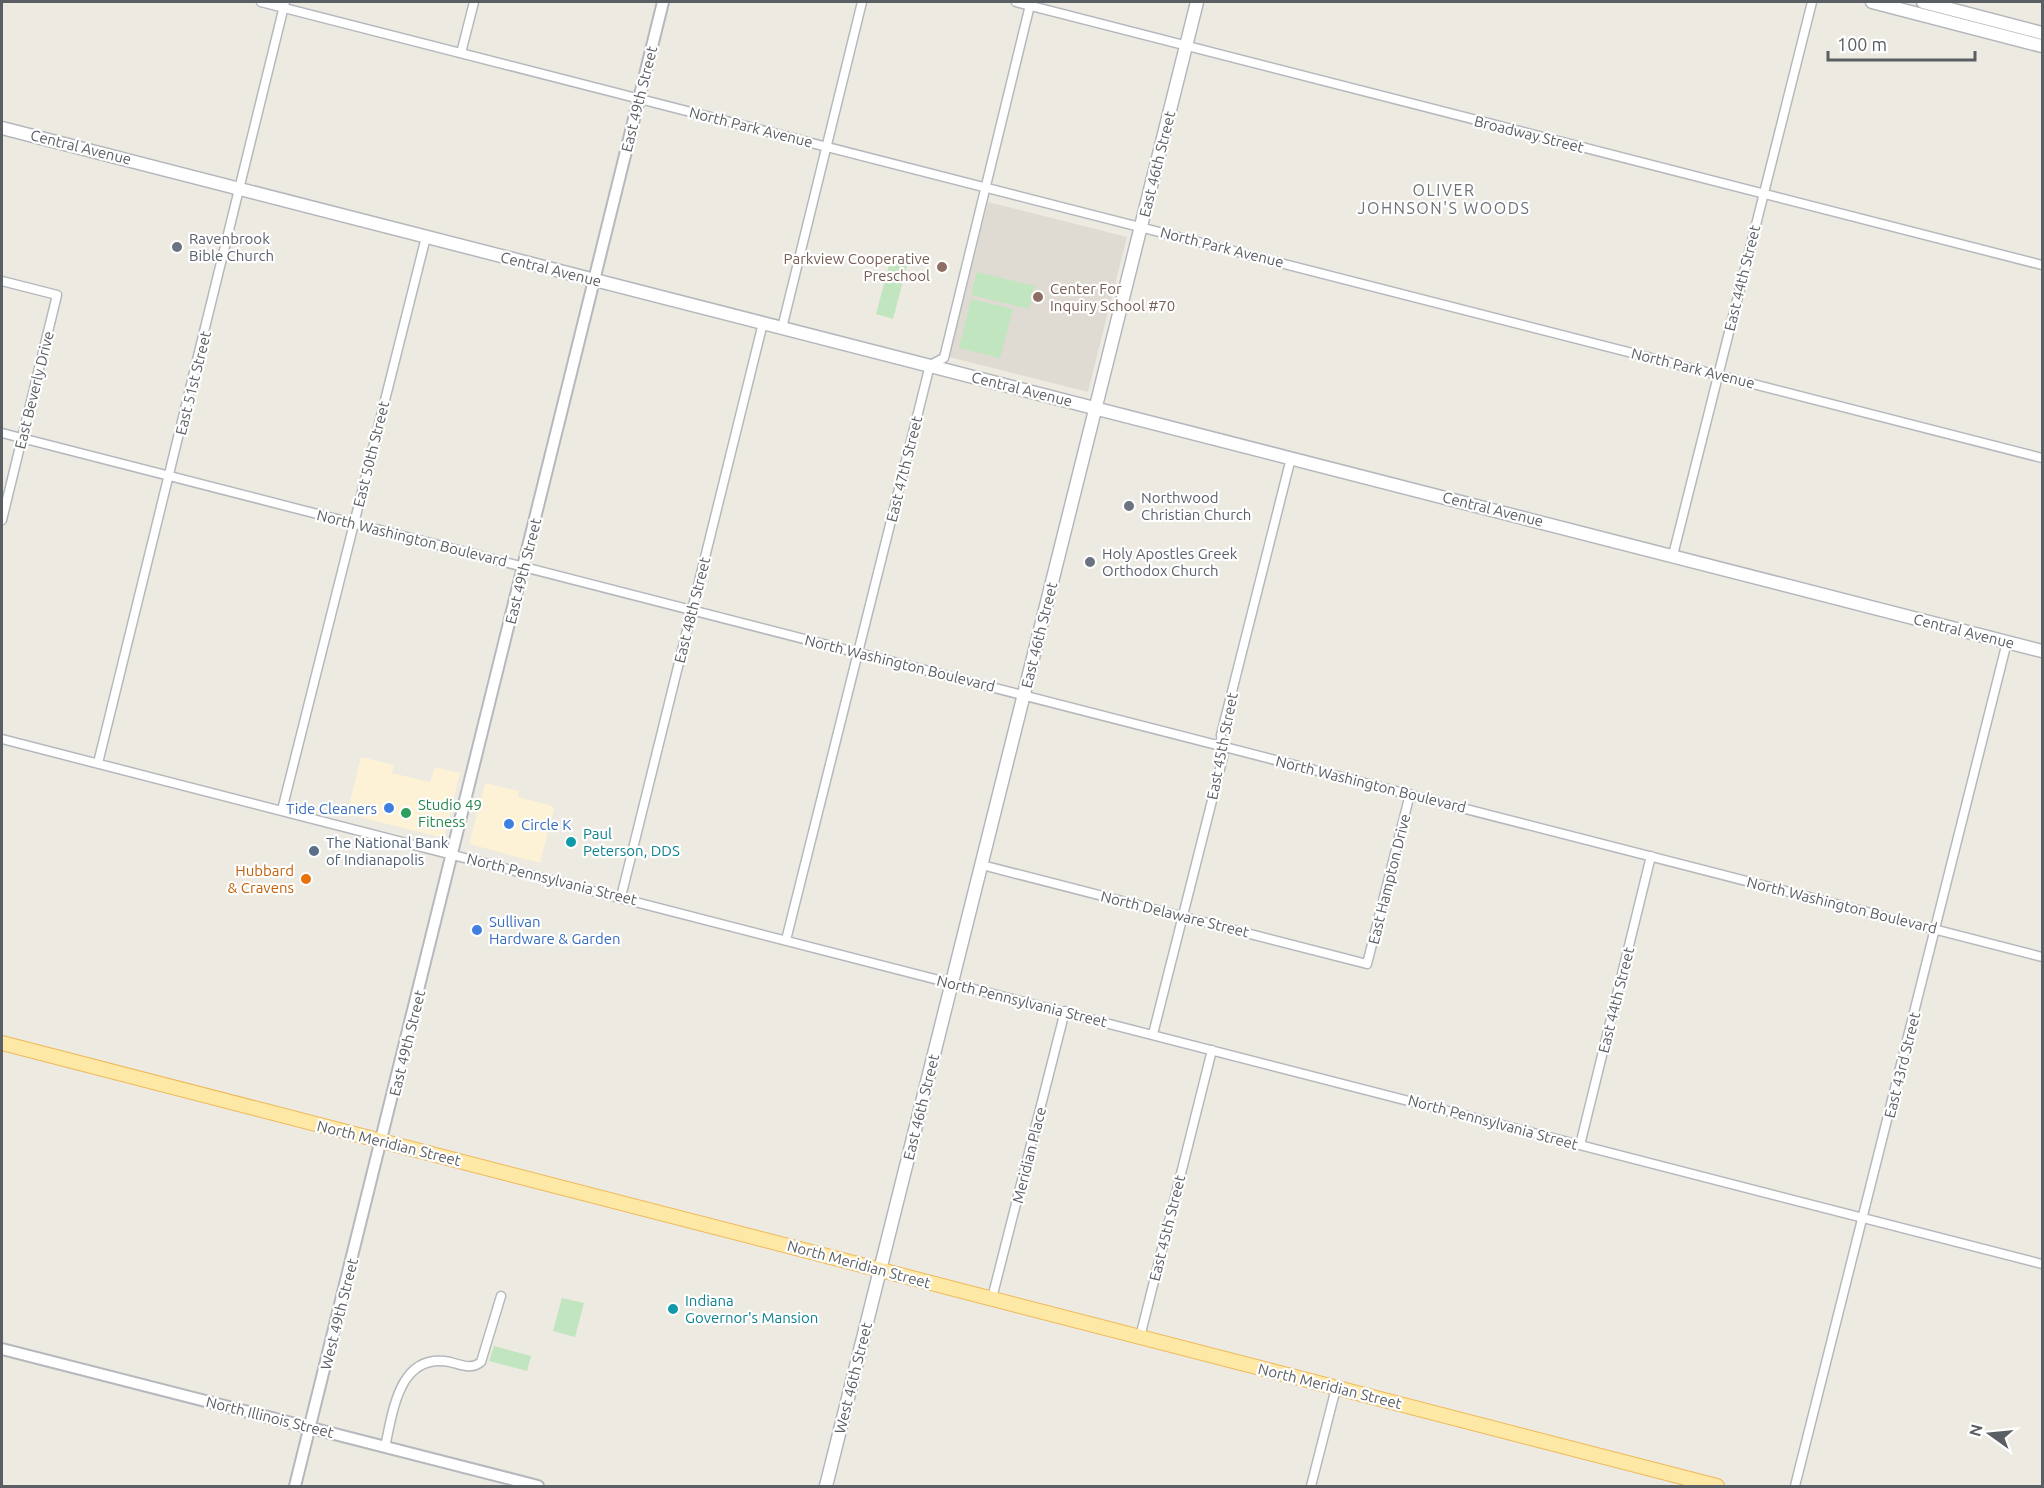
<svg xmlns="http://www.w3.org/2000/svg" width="2044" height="1488" viewBox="0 0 2044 1488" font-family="Ubuntu,sans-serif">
<rect width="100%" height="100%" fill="#edeae2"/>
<!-- commercial -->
<path fill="#fdf1d6" d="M 361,757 L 394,765 L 392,773 L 430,782 L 435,767 L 460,773 L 444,838 L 347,814 Z
M 485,783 L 519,791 L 518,797 L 552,806 L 554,809 L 540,863 L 469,844 Z"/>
<!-- education -->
<path fill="#dfdbd3" d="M 988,202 L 1127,237 L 1088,392 L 949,357 Z"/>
<!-- green -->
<path fill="#c1e5be" d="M 890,261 L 907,266 L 893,319 L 876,314 Z
M 977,272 L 1035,286 L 1029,309 L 971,295 Z
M 971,299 L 1013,309 L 1000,358 L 959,348 Z
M 562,1298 L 584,1303 L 575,1337 L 553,1331 Z
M 494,1346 L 531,1356 L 527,1371 L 489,1361 Z"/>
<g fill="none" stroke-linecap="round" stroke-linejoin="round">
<!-- minor casing -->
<g stroke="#b5b8bc" stroke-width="11">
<path id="minor" d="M 261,2 L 2042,458
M 1016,2 L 2042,265
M 461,53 L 474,2
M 2,281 L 57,295 L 2,520
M 782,328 L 862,2
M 2,433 L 2042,957
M 1673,555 L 1812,2
M 2,739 L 2042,1264
M 98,763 L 285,2
M 282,810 L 426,237
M 982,865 L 1367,964 L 1410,794
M 621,897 L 763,323
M 786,940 L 930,365 L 944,358 L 1030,5
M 1153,1034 L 1223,757 L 1221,735 L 1291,458
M 1580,1145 L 1651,856
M 992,1298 L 1065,1011
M 1140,1337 L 1212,1050
M 385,1447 C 393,1411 399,1352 450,1362 C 462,1365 471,1370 481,1362 L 501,1296
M 1311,1486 L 1336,1388
M 1795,1486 L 2007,642"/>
</g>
<!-- tertiary casing -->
<g stroke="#b5b8bc" stroke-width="14">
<path id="tertiary" d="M 2,1349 L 538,1486
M 295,1486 L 663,2"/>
</g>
<!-- secondary casing -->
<g stroke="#b4b8bc" stroke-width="15">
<path id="secondary" d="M 1872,2 L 2042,46
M 1923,2 L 2042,33
M 2,128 L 2042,651
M 826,1486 L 1197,2"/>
</g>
<!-- primary casing -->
<g stroke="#f0b858" stroke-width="16">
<path id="primary" d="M 2,1043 L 1717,1486"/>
</g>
<!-- minor -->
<use href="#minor" stroke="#fff" stroke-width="8"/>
<!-- tertiary -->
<use href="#tertiary" stroke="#fff" stroke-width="10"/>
<!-- secondary -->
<use href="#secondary" stroke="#fff" stroke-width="12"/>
<!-- primary -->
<use href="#primary" stroke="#fee8a5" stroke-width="14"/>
</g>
<!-- markers -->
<g fill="#6b7280" stroke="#fff" stroke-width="2">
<circle cx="177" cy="247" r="6"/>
<circle cx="1129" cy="506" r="6"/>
<circle cx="1090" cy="562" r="6"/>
</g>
<g fill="#8d6e63" stroke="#fff" stroke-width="2">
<circle cx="942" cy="267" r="6"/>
<circle cx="1038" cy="297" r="6"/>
</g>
<g fill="#3f7fe0" stroke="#fff" stroke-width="2">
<circle cx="389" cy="808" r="6"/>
<circle cx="509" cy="824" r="6"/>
<circle cx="477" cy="930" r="6"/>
</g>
<circle fill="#2e9e5b" stroke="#fff" stroke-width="2" cx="406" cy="813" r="6"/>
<g fill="#0f9aa8" stroke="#fff" stroke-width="2">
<circle cx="571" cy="842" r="6"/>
<circle cx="673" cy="1309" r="6"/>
</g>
<circle fill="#5c6f8a" stroke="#fff" stroke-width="2" cx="314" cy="851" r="6"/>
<circle fill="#e8710a" stroke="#fff" stroke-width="2" cx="306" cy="879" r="6"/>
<g text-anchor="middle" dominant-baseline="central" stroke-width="4.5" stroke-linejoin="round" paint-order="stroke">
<!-- street labels -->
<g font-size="15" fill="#5a5f63" stroke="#fff">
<text transform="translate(639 99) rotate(-76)">East 49th Street</text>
<text transform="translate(751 127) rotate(14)">North Park Avenue</text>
<text transform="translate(1529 134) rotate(14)">Broadway Street</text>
<text transform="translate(81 147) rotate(14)">Central Avenue</text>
<text transform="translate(1157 164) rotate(-76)">East 46th Street</text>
<text transform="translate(1222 247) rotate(14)">North Park Avenue</text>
<text transform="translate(551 269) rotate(14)">Central Avenue</text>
<text transform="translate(1742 278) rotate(-76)">East 44th Street</text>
<text transform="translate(1693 368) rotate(14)">North Park Avenue</text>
<text transform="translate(193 383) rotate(-76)">East 51st Street</text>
<text transform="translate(1022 389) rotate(14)">Central Avenue</text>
<text transform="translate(34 390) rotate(-76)">East Beverly Drive</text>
<text transform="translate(371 454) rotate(-76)">East 50th Street</text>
<text transform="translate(904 469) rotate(-76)">East 47th Street</text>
<text transform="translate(1493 509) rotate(14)">Central Avenue</text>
<text transform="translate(412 538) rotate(14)">North Washington Boulevard</text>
<text transform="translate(523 571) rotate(-76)">East 49th Street</text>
<text transform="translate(692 610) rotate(-76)">East 48th Street</text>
<text transform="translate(1964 631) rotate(14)">Central Avenue</text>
<text transform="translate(1039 635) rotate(-76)">East 46th Street</text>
<text transform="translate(900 663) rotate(14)">North Washington Boulevard</text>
<text transform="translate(1222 746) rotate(-79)">East 45th Street</text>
<text transform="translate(1371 784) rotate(14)">North Washington Boulevard</text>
<text transform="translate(552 879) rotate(14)">North Pennsylvania Street</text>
<text transform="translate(1389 879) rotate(-76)">East Hampton Drive</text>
<text transform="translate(1842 905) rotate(14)">North Washington Boulevard</text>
<text transform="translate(1175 914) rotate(14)">North Delaware Street</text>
<text transform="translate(1616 1000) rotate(-76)">East 44th Street</text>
<text transform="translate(1022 1001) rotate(14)">North Pennsylvania Street</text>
<text transform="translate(407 1043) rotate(-76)">East 49th Street</text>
<text transform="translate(1902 1065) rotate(-76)">East 43rd Street</text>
<text transform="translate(921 1107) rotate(-76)">East 46th Street</text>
<text transform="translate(1493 1122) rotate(15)">North Pennsylvania Street</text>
<text transform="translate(389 1143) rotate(14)">North Meridian Street</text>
<text transform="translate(1029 1155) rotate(-76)">Meridian Place</text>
<text transform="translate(1167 1228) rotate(-76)">East 45th Street</text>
<text transform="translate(859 1264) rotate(15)">North Meridian Street</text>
<text transform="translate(339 1314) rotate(-76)">West 49th Street</text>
<text transform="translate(853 1378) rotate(-76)">West 46th Street</text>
<text transform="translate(1330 1386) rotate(14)">North Meridian Street</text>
<text transform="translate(270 1417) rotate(14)">North Illinois Street</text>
</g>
<!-- worship labels -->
<g font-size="15" fill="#5b616d" stroke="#fff" text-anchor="start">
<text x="189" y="238">Ravenbrook<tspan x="189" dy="17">Bible Church</tspan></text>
<text x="1141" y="497">Northwood<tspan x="1141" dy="17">Christian Church</tspan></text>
<text x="1102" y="553">Holy Apostles Greek<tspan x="1102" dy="17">Orthodox Church</tspan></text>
</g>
<!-- education labels -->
<g font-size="15" fill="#785e54" stroke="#fff" text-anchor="end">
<text x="930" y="258">Parkview Cooperative<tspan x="930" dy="17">Preschool</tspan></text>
<text x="1050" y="288" text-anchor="start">Center For<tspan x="1050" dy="17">Inquiry School #70</tspan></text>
</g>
<!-- leisure labels -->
<g font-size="15" fill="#27864d" stroke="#fff" text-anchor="start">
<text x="418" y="804">Studio 49<tspan x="418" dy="17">Fitness</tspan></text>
</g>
<!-- shop labels -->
<g font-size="15" fill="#366cbe" stroke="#fff" text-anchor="start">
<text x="377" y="808" text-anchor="end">Tide Cleaners</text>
<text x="521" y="824">Circle K</text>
<text x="489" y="921">Sullivan<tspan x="489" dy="17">Hardware &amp; Garden</tspan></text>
</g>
<!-- culture labels -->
<g font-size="15" fill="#0d838f" stroke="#fff" text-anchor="start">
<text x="583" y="833">Paul<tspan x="583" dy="17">Peterson, DDS</tspan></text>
<text x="685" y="1300">Indiana<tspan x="685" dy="17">Governor's Mansion</tspan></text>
</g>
<!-- service labels -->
<g font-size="15" fill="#4e5e75" stroke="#fff" text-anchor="start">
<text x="326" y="842">The National Bank<tspan x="326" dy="17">of Indianapolis</tspan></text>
</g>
<!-- food labels -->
<g font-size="15" fill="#c56008" stroke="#fff" text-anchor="end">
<text x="294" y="870">Hubbard<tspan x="294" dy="17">&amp; Cravens</tspan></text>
</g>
<!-- neighbourhood labels -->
<g font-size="16" letter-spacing="1.5" fill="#6b7175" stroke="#fff">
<text x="1444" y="190">OLIVER<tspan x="1444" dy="18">JOHNSON'S WOODS</tspan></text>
</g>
</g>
<!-- border -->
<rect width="2044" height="1488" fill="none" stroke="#5a5f63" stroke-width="6"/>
<!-- north arrow -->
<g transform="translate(1990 1434) rotate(285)" stroke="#ffffff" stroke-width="4.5" paint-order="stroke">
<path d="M0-4.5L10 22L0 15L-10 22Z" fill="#5a5f63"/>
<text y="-9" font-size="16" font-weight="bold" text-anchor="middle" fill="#5a5f63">N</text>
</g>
<!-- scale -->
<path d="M1828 51v9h147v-9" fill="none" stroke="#5a5f63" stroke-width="3"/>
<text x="1837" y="51" font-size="18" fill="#5a5f63" stroke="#ffffff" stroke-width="4.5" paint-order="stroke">100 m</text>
</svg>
